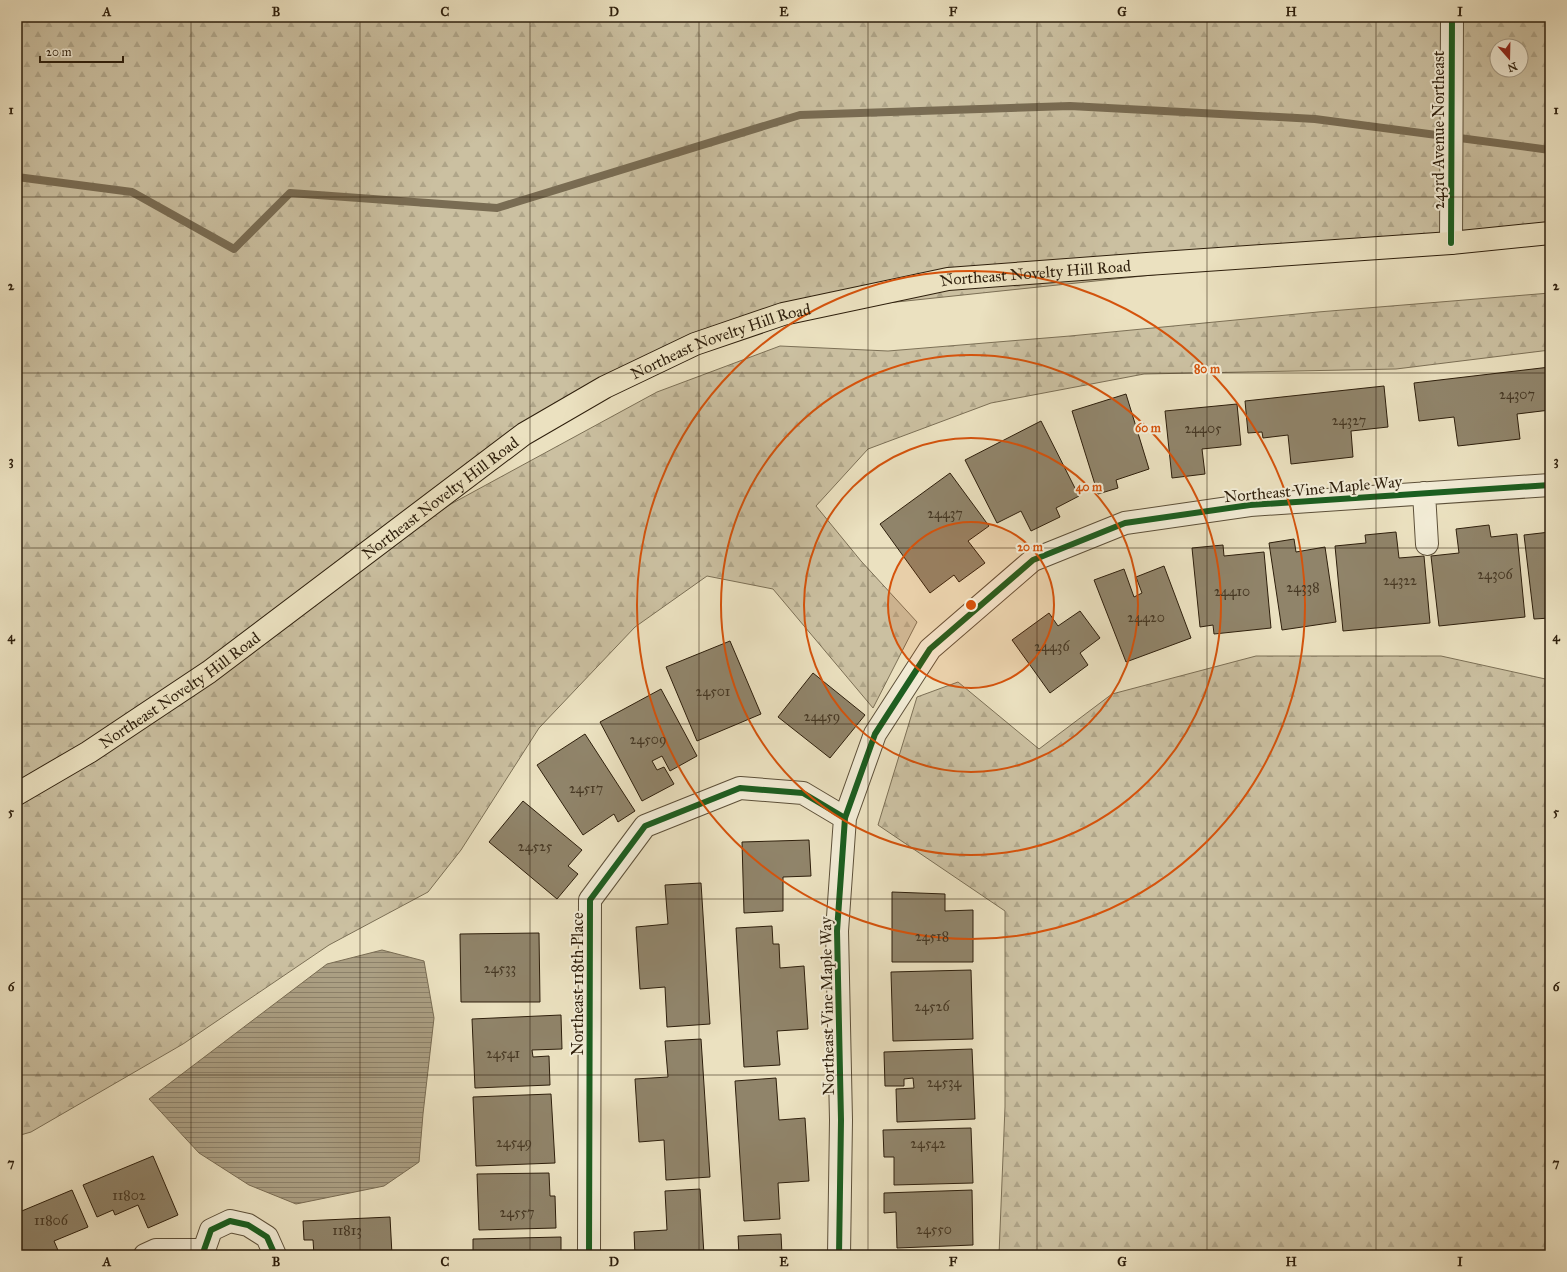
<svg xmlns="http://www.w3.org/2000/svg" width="1567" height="1272" viewBox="0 0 1567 1272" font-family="'IM FELL Great Primer',serif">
<defs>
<pattern id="forest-firs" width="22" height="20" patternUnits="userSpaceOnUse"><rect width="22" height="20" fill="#cbc0a1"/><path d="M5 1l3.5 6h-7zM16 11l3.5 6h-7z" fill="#afa589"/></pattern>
<pattern id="water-rules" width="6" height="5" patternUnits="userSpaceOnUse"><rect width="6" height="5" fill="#ab9f83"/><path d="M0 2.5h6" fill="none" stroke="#8c816a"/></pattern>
</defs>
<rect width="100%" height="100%" fill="#ebe1c0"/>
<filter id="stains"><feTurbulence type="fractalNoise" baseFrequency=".005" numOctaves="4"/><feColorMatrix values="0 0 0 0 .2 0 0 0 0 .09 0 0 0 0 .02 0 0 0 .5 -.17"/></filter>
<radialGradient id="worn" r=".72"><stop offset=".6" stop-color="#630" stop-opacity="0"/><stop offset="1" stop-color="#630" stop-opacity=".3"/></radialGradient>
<!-- forest -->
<path fill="url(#forest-firs)" stroke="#7c7056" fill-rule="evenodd" d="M 17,17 L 1550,17 L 1550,233 L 783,314 L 605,387 L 291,612 L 451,504 L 657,392 L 780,346 L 888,351 L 1070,336 L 1318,312 L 1550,293 L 1550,350 L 1396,369 L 1144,374 L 991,403 L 868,449 L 816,506 L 861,561 L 917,622 L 873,708 L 773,589 L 707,576 L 635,627 L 539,728 L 461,850 L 428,892 L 329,945 L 183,1044 L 31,1132 L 17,1136 ZM 1497,46 L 1521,46 L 1521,70 L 1497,70 Z
M 1256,656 L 1441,656 L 1550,680 L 1550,1255 L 999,1255 L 1005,1107 L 1005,911 L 878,825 L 917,697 L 958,682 L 1039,749 L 1112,694 Z"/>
<!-- water -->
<path fill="url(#water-rules)" stroke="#796c53" d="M 382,950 L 424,961 L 434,1018 L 423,1114 L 419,1162 L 384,1186 L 296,1204 L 249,1185 L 199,1153 L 149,1099 L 327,964 Z"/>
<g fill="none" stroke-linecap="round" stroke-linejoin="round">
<!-- stream -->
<path stroke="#796c53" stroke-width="8" d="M 17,177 L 132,192 L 234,249 L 290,193 L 497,208 L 800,115 L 1070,106 L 1315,119 L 1550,150"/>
</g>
<!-- building -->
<path fill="#90846a" stroke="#2e1f0c" d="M 1550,367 L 1550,410 L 1517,414 L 1520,439 L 1458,446 L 1454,417 L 1419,421 L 1414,383 Z
M 1384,386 L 1388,427 L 1351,431 L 1353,457 L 1291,464 L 1288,435 L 1263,438 L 1262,432 L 1248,433 L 1245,401 Z
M 1126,394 L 1149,469 L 1116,480 L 1118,488 L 1098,494 L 1072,411 Z
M 1237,404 L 1241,445 L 1202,449 L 1205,474 L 1172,478 L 1165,411 Z
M 1041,421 L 1079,496 L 1056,508 L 1060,517 L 1031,531 L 1021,511 L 997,523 L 965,460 Z
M 950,473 L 989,526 L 968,541 L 985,563 L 959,582 L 954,575 L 930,593 L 880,524 Z
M 1489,525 L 1491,537 L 1517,534 L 1525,617 L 1439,626 L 1431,556 L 1459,553 L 1456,529 Z
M 1396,532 L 1399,558 L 1424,556 L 1430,623 L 1343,631 L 1335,546 L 1366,543 L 1365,535 Z
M 1550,532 L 1550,618 L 1534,619 L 1524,535 Z
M 1294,539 L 1296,552 L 1325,547 L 1336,622 L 1282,630 L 1269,543 Z
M 1223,545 L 1224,556 L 1264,552 L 1271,628 L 1214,634 L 1213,625 L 1200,627 L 1192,548 Z
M 1164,566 L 1191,638 L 1126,662 L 1094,580 L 1124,569 L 1134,597 L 1142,593 L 1136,577 Z
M 1080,611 L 1100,638 L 1080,653 L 1088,665 L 1050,693 L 1012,640 L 1049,613 L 1058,626 Z
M 730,641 L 761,714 L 697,741 L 666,667 Z
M 813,673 L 865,715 L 830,758 L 778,717 Z
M 661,689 L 697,756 L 670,771 L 662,756 L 652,761 L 657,770 L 664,767 L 674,784 L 642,801 L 600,722 Z
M 585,734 L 635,811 L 618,822 L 614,814 L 583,835 L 537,765 Z
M 523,801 L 582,850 L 568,866 L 578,874 L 557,899 L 489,842 Z
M 809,840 L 811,876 L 783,877 L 783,911 L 744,913 L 742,842 Z
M 701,883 L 710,1024 L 667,1027 L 665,987 L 640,989 L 636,927 L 668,924 L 665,885 Z
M 892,892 L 945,894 L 945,911 L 973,910 L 973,962 L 892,962 Z
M 772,926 L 773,944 L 779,944 L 780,968 L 804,966 L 808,1029 L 777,1031 L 780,1065 L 744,1067 L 736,928 Z
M 539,933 L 540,1002 L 461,1002 L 460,934 Z
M 971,970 L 973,1039 L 893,1041 L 891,972 Z
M 561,1015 L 562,1049 L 532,1050 L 533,1057 L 549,1056 L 550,1085 L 475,1088 L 472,1019 Z
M 701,1039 L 710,1177 L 666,1180 L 664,1140 L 639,1142 L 635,1079 L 668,1077 L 665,1041 Z
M 972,1049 L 975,1119 L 897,1122 L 896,1089 L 914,1088 L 913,1078 L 904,1079 L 904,1086 L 885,1086 L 884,1052 Z
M 776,1078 L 779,1120 L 805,1118 L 809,1181 L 778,1183 L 780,1219 L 744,1221 L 735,1081 Z
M 551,1094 L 555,1163 L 476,1166 L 473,1097 Z
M 971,1128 L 973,1183 L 894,1185 L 894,1157 L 884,1157 L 883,1130 Z
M 153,1156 L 178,1215 L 148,1228 L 138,1205 L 115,1215 L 113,1210 L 97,1217 L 83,1185 Z
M 549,1173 L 550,1196 L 555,1196 L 556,1228 L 479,1230 L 477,1174 Z
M 700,1189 L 704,1255 L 635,1255 L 634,1232 L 667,1230 L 665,1191 Z
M 72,1190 L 88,1227 L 54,1241 L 60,1255 L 23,1255 L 17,1242 L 17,1213 Z
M 972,1190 L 973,1245 L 897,1248 L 896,1212 L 884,1213 L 884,1193 Z
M 390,1217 L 392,1255 L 314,1255 L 313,1240 L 304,1240 L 303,1221 Z
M 781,1234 L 782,1255 L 739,1255 L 738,1236 Z
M 561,1237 L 561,1255 L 473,1255 L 473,1239 Z
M 970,1251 L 970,1255 L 923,1255 Z"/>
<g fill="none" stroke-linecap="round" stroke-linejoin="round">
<!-- minor casing -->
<g stroke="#5d5039" stroke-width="24">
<path id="minor" d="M 1451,243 L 1452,17
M 1424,493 L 1427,544
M 145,1255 L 156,1250 L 204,1250
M 205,1255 L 204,1250 L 211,1230 L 230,1221 L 248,1225 L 267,1237 L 275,1255
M 589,1255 L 590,900 L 645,826 L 740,788 L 803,793 L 845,818
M 839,1255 L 841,1120 L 837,931 L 845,818 L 875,734 L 930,649 L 1033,560 L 1125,523 L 1250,505 L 1550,485"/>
</g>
<!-- major casing -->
<g stroke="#2e1f0c" stroke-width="24">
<g id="major">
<path id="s1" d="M 17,794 L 89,752 L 209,672 L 524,434 L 605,387 L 695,344 L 783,314 L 948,279 L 1147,264 L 1451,243 L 1550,233"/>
</g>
</g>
<!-- minor -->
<use href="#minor" stroke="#f2ecd6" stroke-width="22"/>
<!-- major -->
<use href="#major" stroke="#ebe1c0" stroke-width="22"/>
<!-- cycleway casing -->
<g stroke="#f2ecd6" stroke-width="8">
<path id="cycleway" d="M 1451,243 L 1452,17
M 205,1255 L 204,1250 L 211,1230 L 230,1221 L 248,1225 L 267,1237 L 275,1255
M 589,1255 L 590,900 L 645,826 L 740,788 L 803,793 L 845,818
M 839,1255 L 841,1120 L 837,931 L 845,818 L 875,734 L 930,649 L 1033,560 L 1125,523 L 1250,505 L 1550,485"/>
</g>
<!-- cycleway -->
<use href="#cycleway" stroke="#1b5e20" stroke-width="6"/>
</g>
<!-- grid -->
<path fill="none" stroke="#2e1f0c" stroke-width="1" stroke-opacity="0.55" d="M 191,17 L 191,1255M 360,17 L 360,1255M 530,17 L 530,1255M 699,17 L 699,1255M 868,17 L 868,1255M 1037,17 L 1037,1255M 1207,17 L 1207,1255M 1376,17 L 1376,1255M 17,197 L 1550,197M 17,373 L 1550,373M 17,548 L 1550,548M 17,724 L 1550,724M 17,899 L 1550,899M 17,1075 L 1550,1075"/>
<!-- distance rings -->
<circle cx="971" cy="605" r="83" fill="#d5530c" fill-opacity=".12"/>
<g fill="none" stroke="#d5530c" stroke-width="2">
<circle cx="971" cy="605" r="83"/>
<circle cx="971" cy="605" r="167"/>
<circle cx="971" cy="605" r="250"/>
<circle cx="971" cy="605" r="334"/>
</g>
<g text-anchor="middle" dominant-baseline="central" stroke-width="4" stroke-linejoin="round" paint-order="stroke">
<!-- number labels -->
<g font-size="14" fill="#463824">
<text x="1517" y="394">24307</text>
<text x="1349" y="420">24327</text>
<text x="1203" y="428">24405</text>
<text x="945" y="513">24437</text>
<text x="1495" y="574">24306</text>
<text x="1400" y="580">24322</text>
<text x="1303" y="587">24338</text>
<text x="1232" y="591">24410</text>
<text x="1146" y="617">24420</text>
<text x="1052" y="646">24436</text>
<text x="713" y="691">24501</text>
<text x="822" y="716">24459</text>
<text x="648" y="739">24509</text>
<text x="586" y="788">24517</text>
<text x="535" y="846">24525</text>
<text x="932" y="936">24518</text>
<text x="500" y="968">24533</text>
<text x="932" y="1006">24526</text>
<text x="503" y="1053">24541</text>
<text x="944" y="1082">24534</text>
<text x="514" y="1142">24549</text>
<text x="928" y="1143">24542</text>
<text x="129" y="1195">11802</text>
<text x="517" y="1212">24557</text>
<text x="51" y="1220">11806</text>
<text x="934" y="1229">24550</text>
<text x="347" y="1230">11813</text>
</g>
<!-- street labels -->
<g font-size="16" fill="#2e1f0c" stroke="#f2ecd6">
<text transform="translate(1438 130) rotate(-90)">243rd Avenue Northeast</text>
<text stroke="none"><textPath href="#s1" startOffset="1165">Northeast Novelty Hill Road</textPath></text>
<text stroke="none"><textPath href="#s1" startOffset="841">Northeast Novelty Hill Road</textPath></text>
<text transform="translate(1313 489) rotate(-5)">Northeast Vine Maple Way</text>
<text stroke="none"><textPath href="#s1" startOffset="517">Northeast Novelty Hill Road</textPath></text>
<text stroke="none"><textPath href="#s1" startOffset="193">Northeast Novelty Hill Road</textPath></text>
<text transform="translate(577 984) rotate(-90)">Northeast 118th Place</text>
<text transform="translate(827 1006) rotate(-91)">Northeast Vine Maple Way</text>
</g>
</g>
<circle cx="971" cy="605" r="6" fill="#d5530c" stroke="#f2ecd6" stroke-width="2"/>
<g font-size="12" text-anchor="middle" font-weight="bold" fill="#d5530c" stroke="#f2ecd6" stroke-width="4" stroke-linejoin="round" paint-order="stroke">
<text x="1207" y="373">80 m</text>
<text x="1148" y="432">60 m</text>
<text x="1089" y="491">40 m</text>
<text x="1030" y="551">20 m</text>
</g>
<!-- margin -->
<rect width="1567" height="1272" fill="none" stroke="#ebe1c0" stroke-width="44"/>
<!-- north arrow -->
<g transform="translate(1509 58) rotate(160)"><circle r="19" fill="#f2ecd6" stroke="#a49a85"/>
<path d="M0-3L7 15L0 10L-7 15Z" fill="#8f2418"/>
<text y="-6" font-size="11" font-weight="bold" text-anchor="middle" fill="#2e1f0c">N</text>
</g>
<!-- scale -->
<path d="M40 56v6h83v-6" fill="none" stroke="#2e1f0c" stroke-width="2"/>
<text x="46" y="56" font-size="12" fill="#2e1f0c" stroke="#f2ecd6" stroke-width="3" paint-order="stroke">20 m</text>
<rect x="22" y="22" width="1523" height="1228" fill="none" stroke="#2e1f0c" stroke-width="1.5"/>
<g font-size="13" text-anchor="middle" font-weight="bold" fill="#2e1f0c">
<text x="107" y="16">A</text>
<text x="276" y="16">B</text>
<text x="445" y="16">C</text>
<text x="614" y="16">D</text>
<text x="784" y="16">E</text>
<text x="953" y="16">F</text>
<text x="1122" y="16">G</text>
<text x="1291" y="16">H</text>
<text x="1460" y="16">I</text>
<text x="11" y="114">1</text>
<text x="1556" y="114">1</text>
<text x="11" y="290">2</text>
<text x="1556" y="290">2</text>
<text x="11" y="465">3</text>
<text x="1556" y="465">3</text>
<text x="11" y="641">4</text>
<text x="1556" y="641">4</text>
<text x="11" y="816">5</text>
<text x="1556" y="816">5</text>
<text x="11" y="991">6</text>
<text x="1556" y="991">6</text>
<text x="11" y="1167">7</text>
<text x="1556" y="1167">7</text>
<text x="107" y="1266">A</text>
<text x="276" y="1266">B</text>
<text x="445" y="1266">C</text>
<text x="614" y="1266">D</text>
<text x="784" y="1266">E</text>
<text x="953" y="1266">F</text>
<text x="1122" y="1266">G</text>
<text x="1291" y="1266">H</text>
<text x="1460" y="1266">I</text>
</g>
<rect width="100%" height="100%" filter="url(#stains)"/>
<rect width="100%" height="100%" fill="url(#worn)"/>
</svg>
